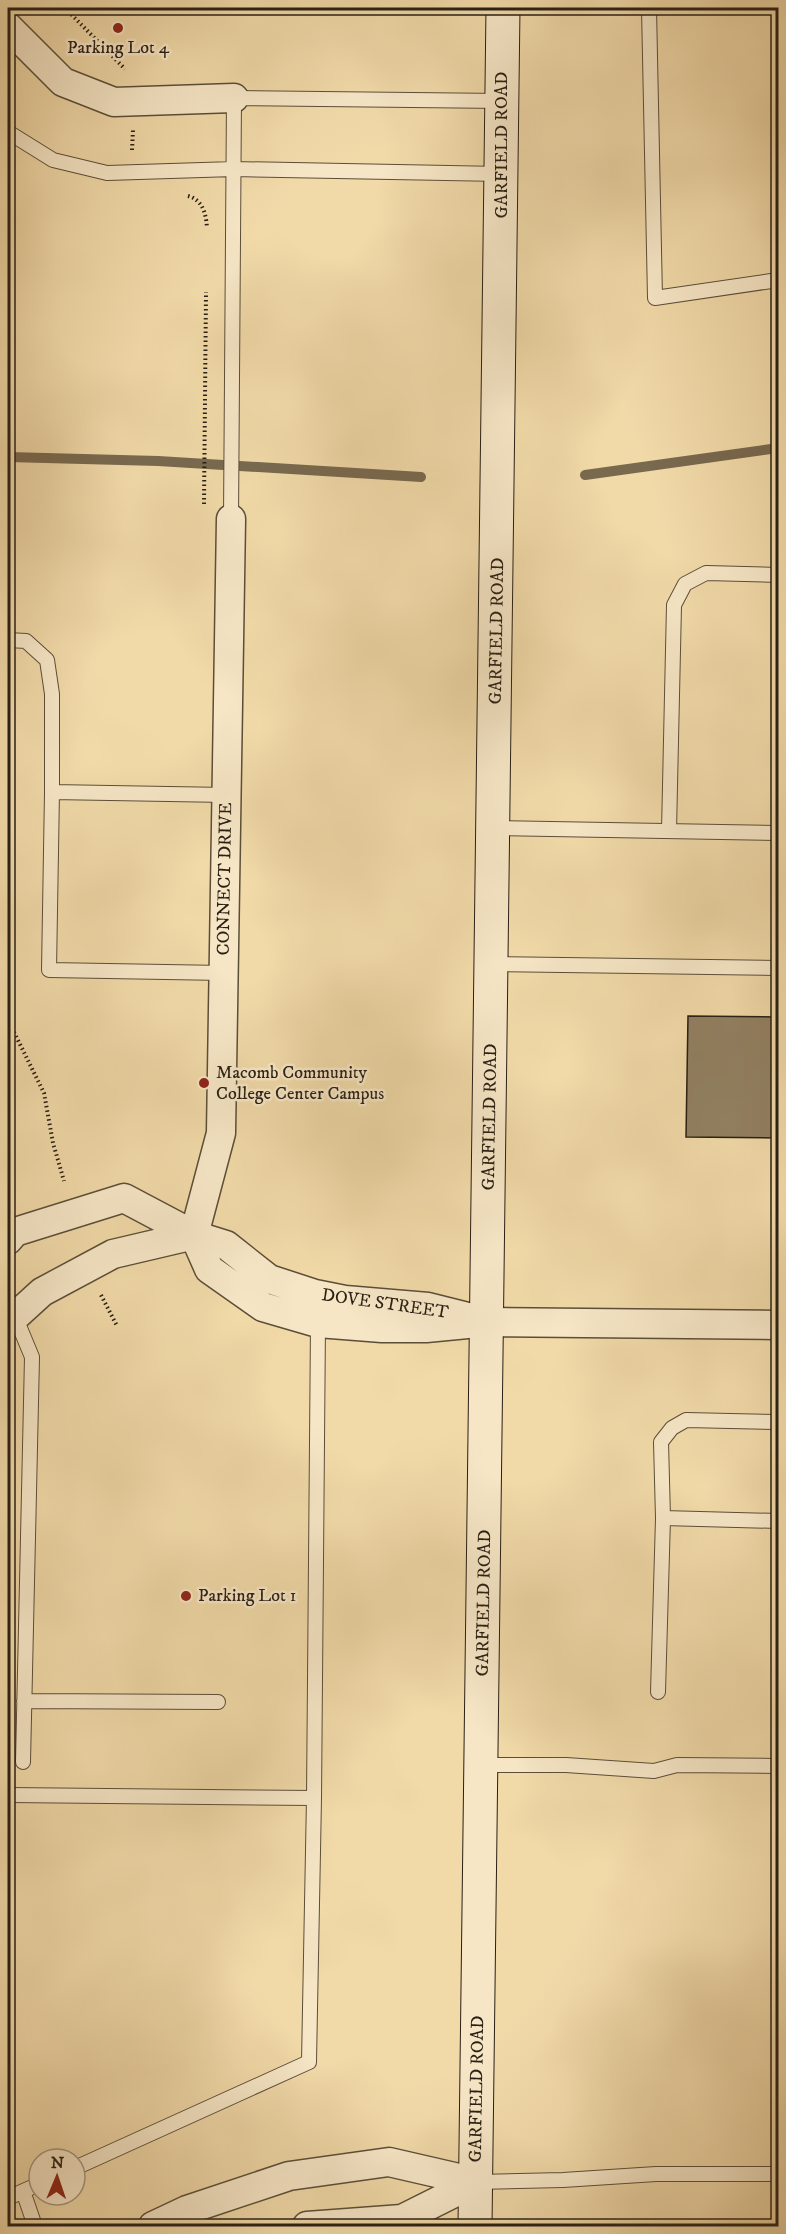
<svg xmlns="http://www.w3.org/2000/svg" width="786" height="2234" viewBox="0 0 786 2234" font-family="'IM FELL DW Pica',serif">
<rect width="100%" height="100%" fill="#f1d9a8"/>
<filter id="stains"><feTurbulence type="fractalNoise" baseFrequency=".00333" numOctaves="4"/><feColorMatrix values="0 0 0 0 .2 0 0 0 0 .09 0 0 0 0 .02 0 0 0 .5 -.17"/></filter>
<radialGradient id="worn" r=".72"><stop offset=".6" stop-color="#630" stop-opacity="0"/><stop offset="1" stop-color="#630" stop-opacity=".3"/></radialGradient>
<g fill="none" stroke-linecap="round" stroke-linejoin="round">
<!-- stream -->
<path stroke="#78694f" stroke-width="10" d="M 8,457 L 158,461 L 421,477
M 585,475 L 778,448"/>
</g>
<!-- building -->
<path fill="#918061" stroke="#291f14" stroke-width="1.5" d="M 8,755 L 13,755 L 10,1006 L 8,1006 Z
M 688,1016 L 778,1017 L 778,1138 L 686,1137 Z"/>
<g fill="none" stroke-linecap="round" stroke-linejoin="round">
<!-- lane casing -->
<g stroke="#5b4e39" stroke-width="16">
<path id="lane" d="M 649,8 L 655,298 L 778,280
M 8,132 L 53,160 L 107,173 L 234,169 L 501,174
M 231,519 L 234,98 L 502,101
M 8,640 L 26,641 L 47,660 L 52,694 L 52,792
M 494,828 L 778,833
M 669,831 L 674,605 L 685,584 L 706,573 L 778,575
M 492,964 L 778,968
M 224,973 L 49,970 L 52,792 L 227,795
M 15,1316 L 32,1357 L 23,1762
M 778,1422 L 686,1420 L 672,1428 L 661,1442 L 663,1518 L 778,1521
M 658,1692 L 663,1518
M 24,1701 L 218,1702
M 482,1765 L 566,1765 L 654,1771 L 677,1765 L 778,1766
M 8,1795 L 314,1798
M 75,2168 L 309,2062 L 314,1798 L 318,1323
M 476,2182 L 563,2180 L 656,2174 L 778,2174
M 23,2191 L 35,2226
M 8,2198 L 39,2184"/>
</g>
<!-- street casing -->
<g stroke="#5b4e39" stroke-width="31">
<path id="street" d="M 8,27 L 63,82 L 114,102 L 234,98
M 194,1235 L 221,1133 L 231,519
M 194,1235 L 209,1269 L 263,1307 L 318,1323 L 382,1328 L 426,1328 L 488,1322 L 778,1325
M 8,1240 L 15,1232 L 124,1198 L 194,1235 L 226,1245 L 269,1279 L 315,1294 L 345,1300 L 428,1307 L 468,1317
M 8,1323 L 42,1292 L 113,1254 L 194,1235
M 153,2226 L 187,2210 L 289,2176 L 389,2162 L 476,2182
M 307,2226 L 402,2219 L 476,2182"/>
</g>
<!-- secondary casing -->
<g stroke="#291f14" stroke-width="35">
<path id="secondary" d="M 475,2226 L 503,8"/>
</g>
<!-- path -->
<path stroke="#291f14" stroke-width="4" stroke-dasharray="1.5 3" stroke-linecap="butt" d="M 65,8 L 125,69
M 132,150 L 133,130
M 188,196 C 203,200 206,214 207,228
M 204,504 L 206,292
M 8,1020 L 44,1093 L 53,1143 L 64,1181
M 101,1295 L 117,1326"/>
<!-- lane -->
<use href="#lane" stroke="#f6e6c6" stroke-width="14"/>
<!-- street -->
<use href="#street" stroke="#f6e6c6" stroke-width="28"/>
<!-- secondary -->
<use href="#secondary" stroke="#f6e6c6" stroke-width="33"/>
</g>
<!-- markers -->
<g fill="#8f2418" stroke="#f6e6c6" stroke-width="2">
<circle cx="118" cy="28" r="6"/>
<circle cx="204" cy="1083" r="6"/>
<circle cx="186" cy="1596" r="6"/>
</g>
<g text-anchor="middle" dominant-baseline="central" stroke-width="5" stroke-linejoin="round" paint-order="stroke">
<!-- poi labels -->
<g font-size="18" fill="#291f14" stroke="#f6e6c6" text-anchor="start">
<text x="118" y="48" text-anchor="middle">Parking Lot 4</text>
<text x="216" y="1073">Macomb Community<tspan x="216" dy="21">College Center Campus</tspan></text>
<text x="198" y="1596">Parking Lot 1</text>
</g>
<!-- street labels -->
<g font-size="18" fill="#291f14" stroke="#f6e6c6">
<text transform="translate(502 145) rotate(-90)">GARFIELD ROAD</text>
<text transform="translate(497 631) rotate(-89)">GARFIELD ROAD</text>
<text transform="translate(225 879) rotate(-89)">CONNECT DRIVE</text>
<text transform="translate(490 1117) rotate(-89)">GARFIELD ROAD</text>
<text transform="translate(385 1304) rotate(8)">DOVE STREET</text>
<text transform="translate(484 1603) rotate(-89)">GARFIELD ROAD</text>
<text transform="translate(477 2089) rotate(-89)">GARFIELD ROAD</text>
</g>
</g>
<!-- margin -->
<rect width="786" height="2234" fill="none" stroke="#f1d9a8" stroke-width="30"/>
<rect x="9" y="9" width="768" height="2216" fill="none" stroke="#291f14" stroke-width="3"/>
<rect x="15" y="15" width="756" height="2204" fill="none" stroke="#291f14" stroke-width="1.5"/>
<!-- north arrow -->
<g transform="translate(57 2177) rotate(2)"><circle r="28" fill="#f6e6c6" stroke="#a4967f" stroke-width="1.5"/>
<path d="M0-4.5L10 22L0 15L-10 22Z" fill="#8f2418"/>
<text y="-9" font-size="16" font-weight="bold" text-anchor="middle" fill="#291f14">N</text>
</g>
<rect width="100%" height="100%" filter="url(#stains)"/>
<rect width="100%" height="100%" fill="url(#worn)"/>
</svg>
